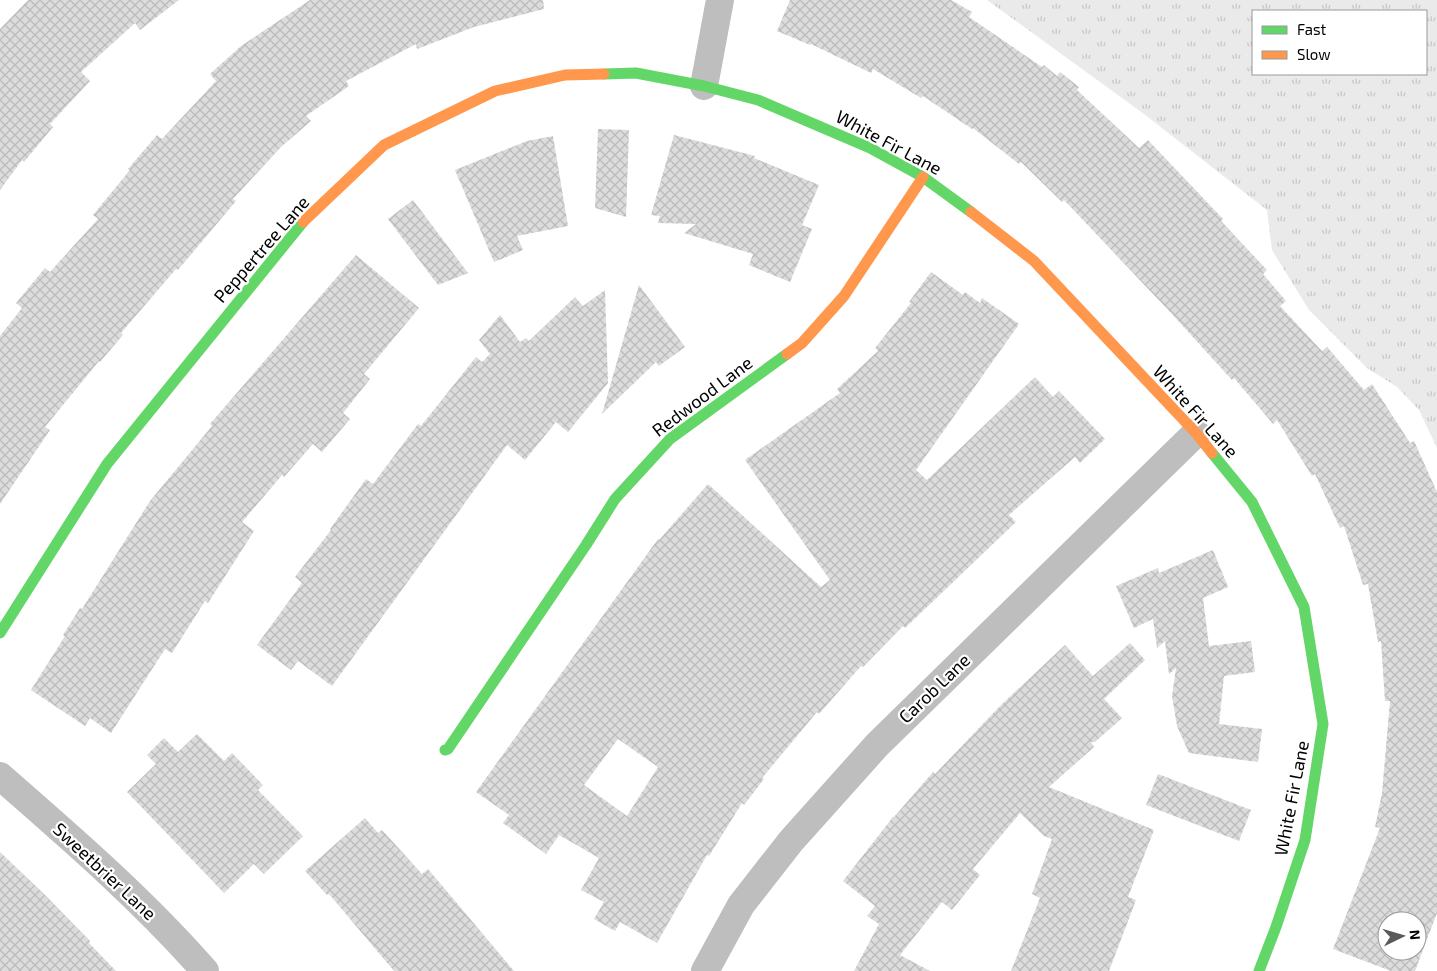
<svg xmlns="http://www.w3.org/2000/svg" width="1437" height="971" viewBox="0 0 1437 971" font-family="'Exo 2',sans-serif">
<defs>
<pattern id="grass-tufts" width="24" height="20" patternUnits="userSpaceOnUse" patternTransform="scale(1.25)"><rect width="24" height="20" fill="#eaeaea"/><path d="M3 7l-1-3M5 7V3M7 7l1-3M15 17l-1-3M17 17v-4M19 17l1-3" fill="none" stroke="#c7c7c7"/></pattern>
<pattern id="building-cross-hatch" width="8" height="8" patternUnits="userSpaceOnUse" patternTransform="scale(1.25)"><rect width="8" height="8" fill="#dcdcdc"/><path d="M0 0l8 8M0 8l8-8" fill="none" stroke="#bbb"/></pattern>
</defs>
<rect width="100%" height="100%" fill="#fff"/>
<!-- grass -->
<path fill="url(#grass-tufts)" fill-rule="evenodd" d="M 987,0 L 1437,0 L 1437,448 L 1419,410 L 1397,387 L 1367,368 L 1309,310 L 1272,250 L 1267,210 L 1144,114 ZM 1253,11 L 1426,11 L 1426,74 L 1253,74 Z"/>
<!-- building -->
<path fill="url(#building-cross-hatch)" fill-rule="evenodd" d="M 28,0 L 179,0 L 140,30 L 135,23 L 81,72 L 90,81 L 50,124 L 53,127 L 24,162 L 22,160 L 0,190 L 0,29 Z
M 310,0 L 543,0 L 544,9 L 474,27 L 417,49 L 416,44 L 346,81 L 349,86 L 306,116 L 311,121 L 281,147 L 233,199 L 236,201 L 178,270 L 176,269 L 121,333 L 123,335 L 100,362 L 99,361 L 45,427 L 50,430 L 0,504 L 0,336 L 22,308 L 16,303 L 45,268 L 50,272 L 98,219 L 93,215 L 130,170 L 128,169 L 157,135 L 162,139 L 216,81 L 210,74 L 241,46 Z
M 790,0 L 951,0 L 972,12 L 969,17 L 1042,67 L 1044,65 L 1057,76 L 1060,72 L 1079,87 L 1077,90 L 1139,148 L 1148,140 L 1223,219 L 1221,221 L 1267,270 L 1263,274 L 1286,301 L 1280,306 L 1322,351 L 1327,347 L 1364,390 L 1372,384 L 1410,443 L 1414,441 L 1437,492 L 1437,913 L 1415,971 L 1391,971 L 1333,949 L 1380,828 L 1375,827 L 1382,793 L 1390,701 L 1385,701 L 1381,641 L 1378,642 L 1368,584 L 1363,585 L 1344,526 L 1340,528 L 1315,474 L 1312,476 L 1277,420 L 1273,424 L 1234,378 L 1232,380 L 1171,313 L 1064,200 L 1062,202 L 1021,162 L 1019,164 L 973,128 L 972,129 L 923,96 L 921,98 L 873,69 L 871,73 L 811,44 L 810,45 L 777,31 ZM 1387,921 L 1417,921 L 1417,951 L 1387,951 Z
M 598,129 L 629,130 L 626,217 L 595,208 Z
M 674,135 L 755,156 L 754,158 L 819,185 L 802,225 L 812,229 L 790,282 L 749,265 L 753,254 L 684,233 L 696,224 L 658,223 L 660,216 L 651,215 Z
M 553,136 L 568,226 L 517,236 L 523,250 L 494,262 L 455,170 L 527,141 Z
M 413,200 L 468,273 L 438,285 L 388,219 Z
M 356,255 L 419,308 L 364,374 L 370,379 L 343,413 L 350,419 L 322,452 L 313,444 L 284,477 L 282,475 L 242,522 L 254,531 L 208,603 L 205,601 L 172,653 L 165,649 L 111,733 L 90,718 L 85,726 L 31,690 L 65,636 L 63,635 L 80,608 L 82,609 L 150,501 L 212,426 L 210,424 Z
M 931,272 L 963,295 L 965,292 L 980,303 L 982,298 L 1019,324 L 916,470 L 927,480 L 1035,377 L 1053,397 L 1059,391 L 1105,439 L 1080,463 L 1075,457 L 1009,515 L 1016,522 L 905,628 L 903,626 L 863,667 L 861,666 L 819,714 L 817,712 L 762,778 L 764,779 L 744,805 L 742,803 L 709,856 L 707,855 L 657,943 L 620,922 L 615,931 L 594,919 L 604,902 L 581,890 L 599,858 L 559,835 L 546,854 L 503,823 L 509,815 L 476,792 L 658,539 L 659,540 L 708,484 L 821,587 L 830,580 L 745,460 L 840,393 L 837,389 L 878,351 L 875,348 L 911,303 L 909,302 ZM 618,739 L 658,767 L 627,816 L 584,785 Z
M 639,285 L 685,347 L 659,366 L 656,362 L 602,414 Z
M 605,290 L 608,383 L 568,432 L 556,422 L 525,460 L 507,445 L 332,686 L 298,661 L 291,670 L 257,645 L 302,583 L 295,577 L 331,530 L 330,529 L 366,479 L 373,484 L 418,424 L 421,426 L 476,357 L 482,362 L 490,354 L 479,340 L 500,315 L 520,342 L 526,338 L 529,341 L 575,297 L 583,306 Z
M 1213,550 L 1228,587 L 1203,598 L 1209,646 L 1251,641 L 1255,672 L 1224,676 L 1219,724 L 1262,729 L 1258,762 L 1189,753 L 1177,726 L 1172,696 L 1176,668 L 1169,674 L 1165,641 L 1157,648 L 1153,619 L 1134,628 L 1116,586 L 1158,568 L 1159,573 Z
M 1130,643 L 1145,660 L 1104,699 L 1122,718 L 1095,742 L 1091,742 L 1094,747 L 1049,787 L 1154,830 L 1128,897 L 1136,900 L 1109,971 L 1011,971 L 1040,898 L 1032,894 L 1052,839 L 1044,836 L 1020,813 L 973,869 L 980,875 L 952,910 L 942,902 L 900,955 L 930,971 L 854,971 L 879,924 L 867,916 L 875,906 L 843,881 L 893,817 L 894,817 L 933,772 L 935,774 L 1000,706 L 1065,645 L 1093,676 Z
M 197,734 L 224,761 L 232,753 L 263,785 L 258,790 L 303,836 L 264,874 L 254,864 L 224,893 L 127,792 L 156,764 L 147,755 L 164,738 L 178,752 Z
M 1158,774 L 1251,810 L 1239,841 L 1146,805 Z
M 365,818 L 378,833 L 382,830 L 422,874 L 428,869 L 514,971 L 394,971 L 329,894 L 327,895 L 305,871 Z
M 0,852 L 45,895 L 90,941 L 89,943 L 116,971 L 0,971 Z"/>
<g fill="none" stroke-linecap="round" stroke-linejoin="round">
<!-- street -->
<path stroke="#bebebe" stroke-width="28" d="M 704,86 L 720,0
M 0,776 C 71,838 143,900 205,971
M 705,971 L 741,905 L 791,841 L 877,745 L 1196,433"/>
<!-- fast -->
<path stroke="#63d668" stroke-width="11" d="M 604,74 L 636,73 L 704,86 L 758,100 L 870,148 L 923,177 L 971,212
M 1212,453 L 1252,502 L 1304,607 L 1323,724 L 1305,840 L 1276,927 L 1259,971
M 0,633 L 107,464 L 303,222
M 445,750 L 448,749 L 586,545 L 615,499 L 670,439 L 787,354"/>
<!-- slow -->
<path stroke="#ff974d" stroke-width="11" d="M 971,212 L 1034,261 L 1196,433 L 1212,453
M 303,222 L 384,145 L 495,91 L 565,75 L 604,74
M 787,354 L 802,343 L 844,296 L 923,177"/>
</g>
<g text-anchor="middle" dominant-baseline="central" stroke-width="4.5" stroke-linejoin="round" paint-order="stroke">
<!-- street labels -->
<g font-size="18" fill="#000" stroke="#fff">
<text transform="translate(889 142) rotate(28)">White Fir Lane</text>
<text transform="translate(261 249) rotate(-49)">Peppertree Lane</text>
<text transform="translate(702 396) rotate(-37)">Redwood Lane</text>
<text transform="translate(1196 411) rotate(48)">White Fir Lane</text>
<text transform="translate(934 688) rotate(-44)">Carob Lane</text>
<text transform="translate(1291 798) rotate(-79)">White Fir Lane</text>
<text transform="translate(105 871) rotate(43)">Sweetbrier Lane</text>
</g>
</g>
<!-- legend -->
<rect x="1252" y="10" width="175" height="65" fill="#ffffff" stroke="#999999"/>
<rect x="1262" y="26" width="25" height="8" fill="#63d668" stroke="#999999"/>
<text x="1297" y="35" font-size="15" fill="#000000">Fast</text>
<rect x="1262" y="51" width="25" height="8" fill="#ff974d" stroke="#999999"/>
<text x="1297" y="60" font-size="15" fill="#000000">Slow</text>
<!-- north arrow -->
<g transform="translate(1402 936) rotate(85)"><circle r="24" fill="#ffffff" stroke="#999999"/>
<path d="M0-4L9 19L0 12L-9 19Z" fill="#595959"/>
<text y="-8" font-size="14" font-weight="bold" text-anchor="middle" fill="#000000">N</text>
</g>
</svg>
